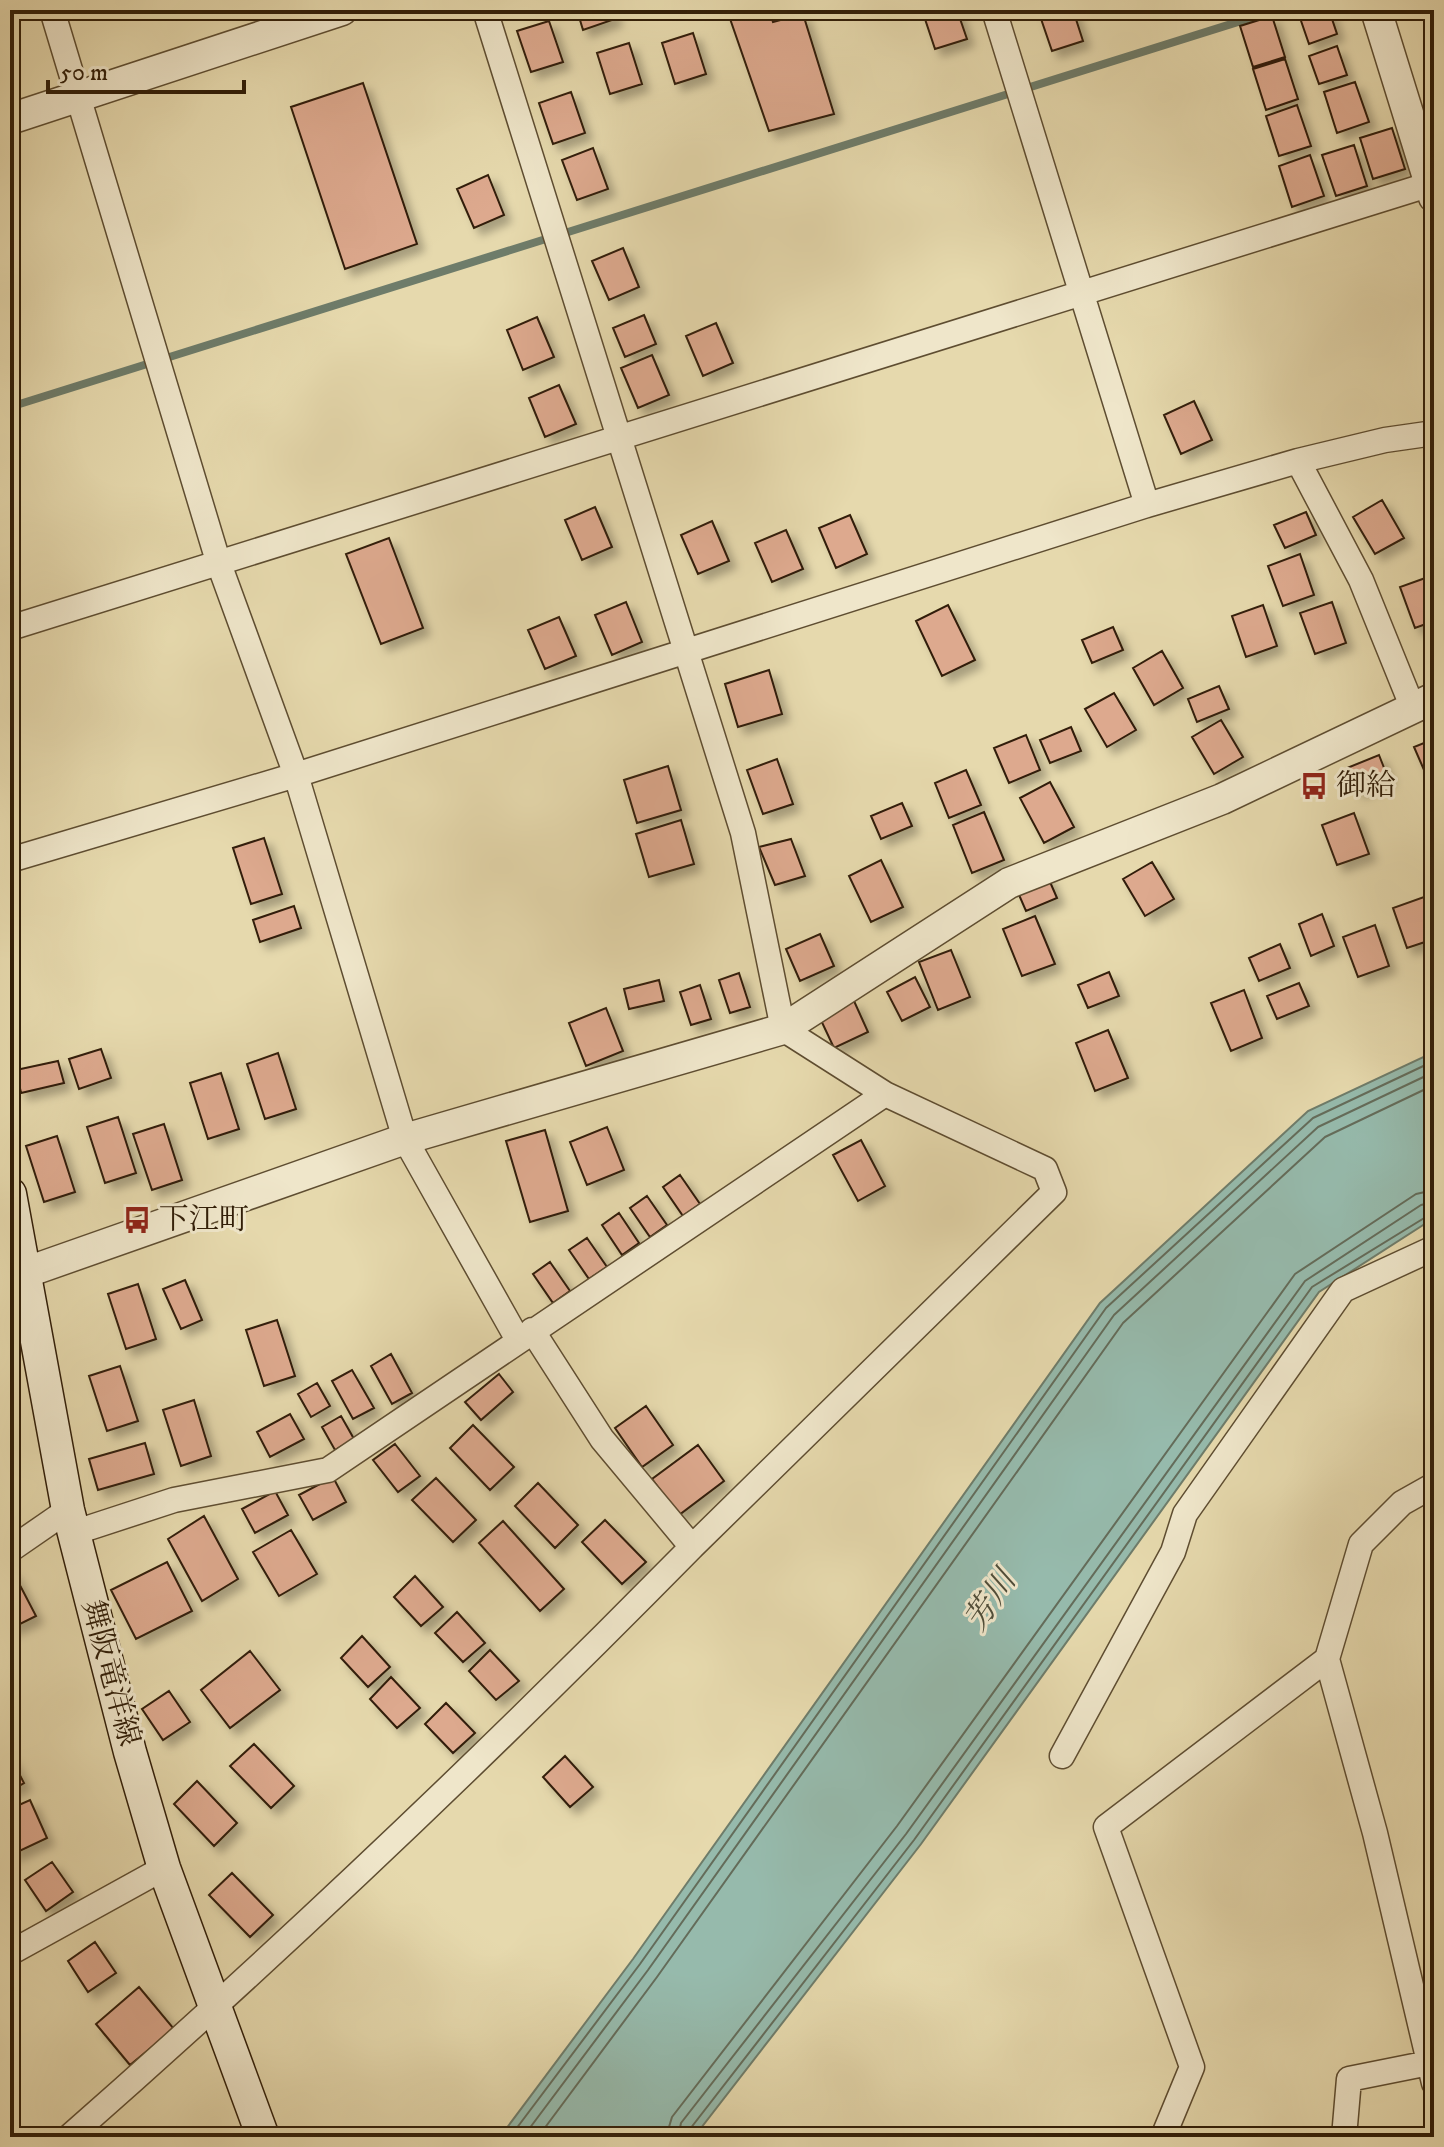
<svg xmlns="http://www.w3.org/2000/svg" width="1444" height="2147" viewBox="0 0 1444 2147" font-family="'IM FELL DW Pica','Noto Serif JP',serif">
<defs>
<filter id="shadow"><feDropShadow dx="7" dy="7" stdDeviation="4" flood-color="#0004"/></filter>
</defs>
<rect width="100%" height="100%" fill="#e6d9ad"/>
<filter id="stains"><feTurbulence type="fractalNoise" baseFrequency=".0025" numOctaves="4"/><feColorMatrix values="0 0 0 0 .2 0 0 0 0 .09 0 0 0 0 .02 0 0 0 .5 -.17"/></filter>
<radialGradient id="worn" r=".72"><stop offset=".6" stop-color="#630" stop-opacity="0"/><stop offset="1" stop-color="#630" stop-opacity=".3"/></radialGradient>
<!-- water -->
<path fill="#96baac" stroke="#6e7c6a" stroke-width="2" d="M 1434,1052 L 1434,1218 L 1319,1292 L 921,1844 L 694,2137 L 500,2137 L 633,1959 L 1100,1303 L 1308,1111 Z"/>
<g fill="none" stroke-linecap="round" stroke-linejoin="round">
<!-- shore -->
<path stroke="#646c5a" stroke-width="2" d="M 510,2137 L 640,1964 L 1106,1308 L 1313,1118 L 1434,1061
M 523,2137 L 648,1970 L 1114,1315 L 1318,1127 L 1434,1072
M 538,2137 L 657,1977 L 1123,1323 L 1325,1137 L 1434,1085
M 666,2137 L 672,2117 L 897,1826 L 1295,1274 L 1416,1194 L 1434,1190
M 678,2137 L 681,2123 L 906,1834 L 1305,1281 L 1421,1205 L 1434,1202
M 688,2137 L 690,2129 L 914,1840 L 1312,1287 L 1434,1212"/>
<!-- stream -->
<path stroke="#6e7c6a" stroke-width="8" d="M 10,407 L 1276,10"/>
</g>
<!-- building -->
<path fill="#dda98e" stroke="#311e08" stroke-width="2" filter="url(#shadow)" d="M 577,10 L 612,10 L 615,19 L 583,30 Z
M 727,10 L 769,10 L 773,22 L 803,14 L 834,114 L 769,131 Z
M 922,10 L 957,10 L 967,39 L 935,49 Z
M 1038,10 L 1073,10 L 1083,41 L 1052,51 Z
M 1314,10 L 1329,10 L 1337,34 L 1309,44 L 1299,15 Z
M 1272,16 L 1285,57 L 1253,67 L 1240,26 Z
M 549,21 L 563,62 L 531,72 L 517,31 Z
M 693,33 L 706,74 L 675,84 L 662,43 Z
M 629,43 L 642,84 L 610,94 L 597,53 Z
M 1337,46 L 1347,75 L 1319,84 L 1309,56 Z
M 1285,59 L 1298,99 L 1266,110 L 1253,69 Z
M 1355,82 L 1369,122 L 1337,133 L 1324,92 Z
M 363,83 L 417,244 L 345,269 L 291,107 Z
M 571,92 L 585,133 L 553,144 L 539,103 Z
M 1297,105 L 1311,146 L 1279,156 L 1266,116 Z
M 1392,128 L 1405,169 L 1373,179 L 1360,138 Z
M 1354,145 L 1367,186 L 1336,196 L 1322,155 Z
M 593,148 L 608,189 L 577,200 L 562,160 Z
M 1310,155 L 1324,196 L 1292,207 L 1279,166 Z
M 488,175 L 504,215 L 474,228 L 457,189 Z
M 623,248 L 639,287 L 609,300 L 592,261 Z
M 644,315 L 656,344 L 625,357 L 613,328 Z
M 537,317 L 554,357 L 523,370 L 507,330 Z
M 716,323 L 733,363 L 703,376 L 686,336 Z
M 652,355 L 669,395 L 638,408 L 621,368 Z
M 559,385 L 576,424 L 545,437 L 529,398 Z
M 1194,401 L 1212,440 L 1181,454 L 1164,415 Z
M 1382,500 L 1404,538 L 1375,554 L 1353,517 Z
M 595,507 L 612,547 L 582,560 L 565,520 Z
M 1306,512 L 1316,535 L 1285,548 L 1274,525 Z
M 850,515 L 867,554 L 836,568 L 819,528 Z
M 712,521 L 729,561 L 698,574 L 681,535 Z
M 786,530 L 803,569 L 772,582 L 755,543 Z
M 389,538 L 423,628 L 381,644 L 346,554 Z
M 1300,554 L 1314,595 L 1283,606 L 1268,566 Z
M 1431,576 L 1434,621 L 1415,628 L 1400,587 Z
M 626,602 L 642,642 L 612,655 L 595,615 Z
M 1332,602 L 1346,643 L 1315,654 L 1300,613 Z
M 948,605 L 975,660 L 942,676 L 916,621 Z
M 1263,605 L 1277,646 L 1246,657 L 1232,616 Z
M 559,617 L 576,656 L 545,669 L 528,630 Z
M 1113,627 L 1123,650 L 1092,663 L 1082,640 Z
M 1162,651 L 1183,688 L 1154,705 L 1133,668 Z
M 769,670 L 782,714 L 738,727 L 725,684 Z
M 1219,686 L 1229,709 L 1197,722 L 1188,699 Z
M 1114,693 L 1136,730 L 1107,747 L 1085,709 Z
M 1221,720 L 1243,757 L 1214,774 L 1192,737 Z
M 1071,727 L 1081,751 L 1050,763 L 1040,740 Z
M 1026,735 L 1040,770 L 1009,783 L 994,748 Z
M 1434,739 L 1434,766 L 1424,770 L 1414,747 Z
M 1379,755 L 1388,778 L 1357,791 L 1347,768 Z
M 777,759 L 793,804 L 763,814 L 747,770 Z
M 668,766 L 681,810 L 637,823 L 624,780 Z
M 966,770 L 981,805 L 949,818 L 935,783 Z
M 1050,782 L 1074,827 L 1044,843 L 1020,798 Z
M 902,803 L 912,826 L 881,839 L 871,816 Z
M 984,812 L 1004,860 L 972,873 L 953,825 Z
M 1354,813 L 1369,854 L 1337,865 L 1322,825 Z
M 681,820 L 694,864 L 649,877 L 636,834 Z
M 264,838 L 282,894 L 251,904 L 233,848 Z
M 791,839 L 805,876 L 775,885 L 759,847 Z
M 881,860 L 903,907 L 871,922 L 849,876 Z
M 1152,862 L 1174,899 L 1145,916 L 1123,879 Z
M 1047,875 L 1057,898 L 1026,911 L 1016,888 Z
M 1424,897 L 1434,924 L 1434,939 L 1407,948 L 1393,908 Z
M 294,906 L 301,928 L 260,942 L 253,920 Z
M 1322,914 L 1334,946 L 1311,956 L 1299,924 Z
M 1035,916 L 1055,964 L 1022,976 L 1003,929 Z
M 1375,925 L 1389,966 L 1358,977 L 1343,937 Z
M 820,934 L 834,966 L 800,981 L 786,949 Z
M 1280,944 L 1290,968 L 1259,981 L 1249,958 Z
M 951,950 L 970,997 L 938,1010 L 919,962 Z
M 1109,972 L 1119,996 L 1088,1008 L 1078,985 Z
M 739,973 L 750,1007 L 730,1013 L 719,980 Z
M 915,977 L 930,1007 L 902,1021 L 887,992 Z
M 659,980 L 664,1001 L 629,1009 L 624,989 Z
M 1299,983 L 1309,1006 L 1277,1019 L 1267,996 Z
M 700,985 L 711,1019 L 691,1025 L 680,992 Z
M 1244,990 L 1262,1038 L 1231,1051 L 1211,1003 Z
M 854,1001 L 868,1032 L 834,1048 L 819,1016 Z
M 606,1008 L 623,1051 L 586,1066 L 569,1023 Z
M 1108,1030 L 1128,1078 L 1095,1091 L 1076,1043 Z
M 101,1049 L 111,1078 L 79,1089 L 69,1059 Z
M 278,1053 L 296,1109 L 265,1119 L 247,1064 Z
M 58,1061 L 64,1083 L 21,1093 L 16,1070 Z
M 221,1073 L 239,1129 L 208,1139 L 190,1083 Z
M 118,1117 L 136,1173 L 105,1183 L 87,1127 Z
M 164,1124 L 182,1180 L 152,1190 L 133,1134 Z
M 607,1127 L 624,1170 L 587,1185 L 570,1142 Z
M 545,1130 L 568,1211 L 530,1222 L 506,1141 Z
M 57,1136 L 75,1192 L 44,1202 L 26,1146 Z
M 861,1140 L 885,1186 L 858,1201 L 833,1155 Z
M 680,1175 L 700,1204 L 683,1216 L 663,1187 Z
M 647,1196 L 667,1225 L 650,1237 L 630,1208 Z
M 619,1213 L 639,1243 L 622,1255 L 602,1225 Z
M 587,1238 L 607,1267 L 589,1279 L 569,1250 Z
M 550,1262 L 570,1291 L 553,1303 L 533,1274 Z
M 185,1280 L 202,1320 L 181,1329 L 163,1289 Z
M 138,1284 L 156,1339 L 126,1349 L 108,1294 Z
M 277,1320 L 295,1376 L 264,1386 L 246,1330 Z
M 391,1354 L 412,1393 L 392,1404 L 371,1366 Z
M 120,1366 L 138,1421 L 107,1431 L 89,1376 Z
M 352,1370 L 374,1408 L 353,1419 L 332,1381 Z
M 499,1374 L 513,1392 L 481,1420 L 465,1402 Z
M 317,1383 L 330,1406 L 311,1417 L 298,1394 Z
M 194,1400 L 211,1456 L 181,1466 L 163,1410 Z
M 646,1406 L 673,1445 L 642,1467 L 615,1428 Z
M 290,1414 L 304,1439 L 270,1457 L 257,1432 Z
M 341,1416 L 354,1439 L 335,1450 L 322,1427 Z
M 473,1425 L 514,1467 L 490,1490 L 450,1448 Z
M 145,1443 L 154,1474 L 98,1490 L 89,1459 Z
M 395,1444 L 420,1476 L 398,1492 L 373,1460 Z
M 698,1445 L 724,1481 L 679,1515 L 652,1479 Z
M 333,1477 L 346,1502 L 313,1520 L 299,1495 Z
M 436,1478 L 476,1520 L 453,1542 L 412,1500 Z
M 538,1483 L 578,1525 L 555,1548 L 515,1506 Z
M 275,1491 L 288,1515 L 255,1533 L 242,1509 Z
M 204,1516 L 238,1579 L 202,1601 L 168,1539 Z
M 605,1520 L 646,1562 L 622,1584 L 582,1542 Z
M 503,1521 L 564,1589 L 540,1611 L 479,1543 Z
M 291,1530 L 317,1574 L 279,1596 L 253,1552 Z
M 167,1562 L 192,1611 L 136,1639 L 111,1590 Z
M 12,1570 L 36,1616 L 10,1629 L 10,1571 Z
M 415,1576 L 443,1607 L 421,1626 L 394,1597 Z
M 457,1612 L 485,1643 L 463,1662 L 435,1633 Z
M 362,1636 L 390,1667 L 368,1687 L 341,1658 Z
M 490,1650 L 519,1681 L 496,1700 L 469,1671 Z
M 250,1651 L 280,1690 L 230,1728 L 201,1690 Z
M 391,1677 L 420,1708 L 397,1728 L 370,1699 Z
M 169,1691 L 190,1722 L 163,1740 L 142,1709 Z
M 446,1703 L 475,1733 L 453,1753 L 425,1724 Z
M 254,1744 L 294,1786 L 271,1808 L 230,1766 Z
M 10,1756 L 24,1783 L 10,1791 Z
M 565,1756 L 593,1787 L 570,1807 L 543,1777 Z
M 197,1781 L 237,1823 L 214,1846 L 174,1804 Z
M 30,1800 L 47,1838 L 11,1855 L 10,1809 Z
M 52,1862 L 73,1892 L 46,1911 L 25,1880 Z
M 232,1873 L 273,1915 L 250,1937 L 209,1895 Z
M 95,1942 L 116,1973 L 88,1992 L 68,1961 Z
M 139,1987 L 174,2029 L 130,2065 L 96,2024 Z"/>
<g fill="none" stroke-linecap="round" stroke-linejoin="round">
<!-- minor casing -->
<g stroke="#5e4d31" stroke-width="27">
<path id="minor" d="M 52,10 L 218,561 L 296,775 L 405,1139 L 518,1340
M 994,10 L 1147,505
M 1298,461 L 1361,580 L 1412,706
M 10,628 L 1434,183
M 10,860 L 296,775 L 1147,505 L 1298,461 L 1385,440 L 1434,433
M 1434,1485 L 1402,1503 L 1361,1544 L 1327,1659 L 1375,1833 L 1434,2083
M 73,1533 L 174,1500 L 328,1470 L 885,1094 L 783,1029 L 743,833 L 485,10
M 692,1547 L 1054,1192 L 1045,1169 L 885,1094
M 10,1550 L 68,1510
M 1062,1756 L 1173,1552 L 1185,1514 L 1343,1290 L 1434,1248
M 10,1953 L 164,1868
M 69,2137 C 284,1948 491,1751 692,1547 L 602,1439 L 532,1330
M 1163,2137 L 1192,2067 L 1106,1827 L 1327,1659
M 1344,2137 L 1349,2079 L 1429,2063"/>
</g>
<!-- tertiary casing -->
<g stroke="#5e4d31" stroke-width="33">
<path id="tertiary" d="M 1376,10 L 1434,197
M 10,119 L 342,10
M 10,1278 L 405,1139 L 783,1029 L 1009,883 L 1222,799 L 1434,698"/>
</g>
<!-- secondary casing -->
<g stroke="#311e08" stroke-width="35">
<path id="secondary" d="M 10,1194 L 68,1510 L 130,1752 L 164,1868 L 263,2137"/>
</g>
<!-- minor -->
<use href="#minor" stroke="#efe6ca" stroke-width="24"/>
<!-- tertiary -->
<use href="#tertiary" stroke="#efe6ca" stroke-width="30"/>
<!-- secondary -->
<use href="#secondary" stroke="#efe6ca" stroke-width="32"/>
</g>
<!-- icons -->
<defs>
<g id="bus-bare" transform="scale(2.16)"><path d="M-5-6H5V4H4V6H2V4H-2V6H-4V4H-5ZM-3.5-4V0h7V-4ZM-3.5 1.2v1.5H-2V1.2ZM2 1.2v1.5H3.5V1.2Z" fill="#8f2418" stroke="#efe6ca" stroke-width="2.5" paint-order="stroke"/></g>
</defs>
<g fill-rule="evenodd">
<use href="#bus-bare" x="1314" y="786"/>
<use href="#bus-bare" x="137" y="1220"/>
</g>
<g text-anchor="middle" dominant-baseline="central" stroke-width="6" stroke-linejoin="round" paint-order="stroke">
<!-- poi labels -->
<g font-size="30" fill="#311e08" stroke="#efe6ca" text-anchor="start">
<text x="1336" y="786">御給</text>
<text x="159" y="1220">下江町</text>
</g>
<!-- street labels -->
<g font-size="30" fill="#311e08" stroke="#efe6ca">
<text transform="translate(110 1673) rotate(75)">舞阪竜洋線</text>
</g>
<!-- water labels -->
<g font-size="32" font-style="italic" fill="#4f4d39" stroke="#efe6ca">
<text transform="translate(991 1601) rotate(-56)">芳川</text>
</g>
</g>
<!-- margin -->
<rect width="1444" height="2147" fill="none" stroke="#e6d9ad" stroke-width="40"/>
<rect x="12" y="12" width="1420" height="2123" fill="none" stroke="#311e08" stroke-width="4"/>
<rect x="20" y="20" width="1404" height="2107" fill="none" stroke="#311e08" stroke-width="2"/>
<!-- scale -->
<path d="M48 80v12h196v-12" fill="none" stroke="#311e08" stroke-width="4"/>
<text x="60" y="80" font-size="24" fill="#311e08" stroke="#efe6ca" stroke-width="6" paint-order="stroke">50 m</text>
<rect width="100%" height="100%" filter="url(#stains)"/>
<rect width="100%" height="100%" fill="url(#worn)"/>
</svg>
